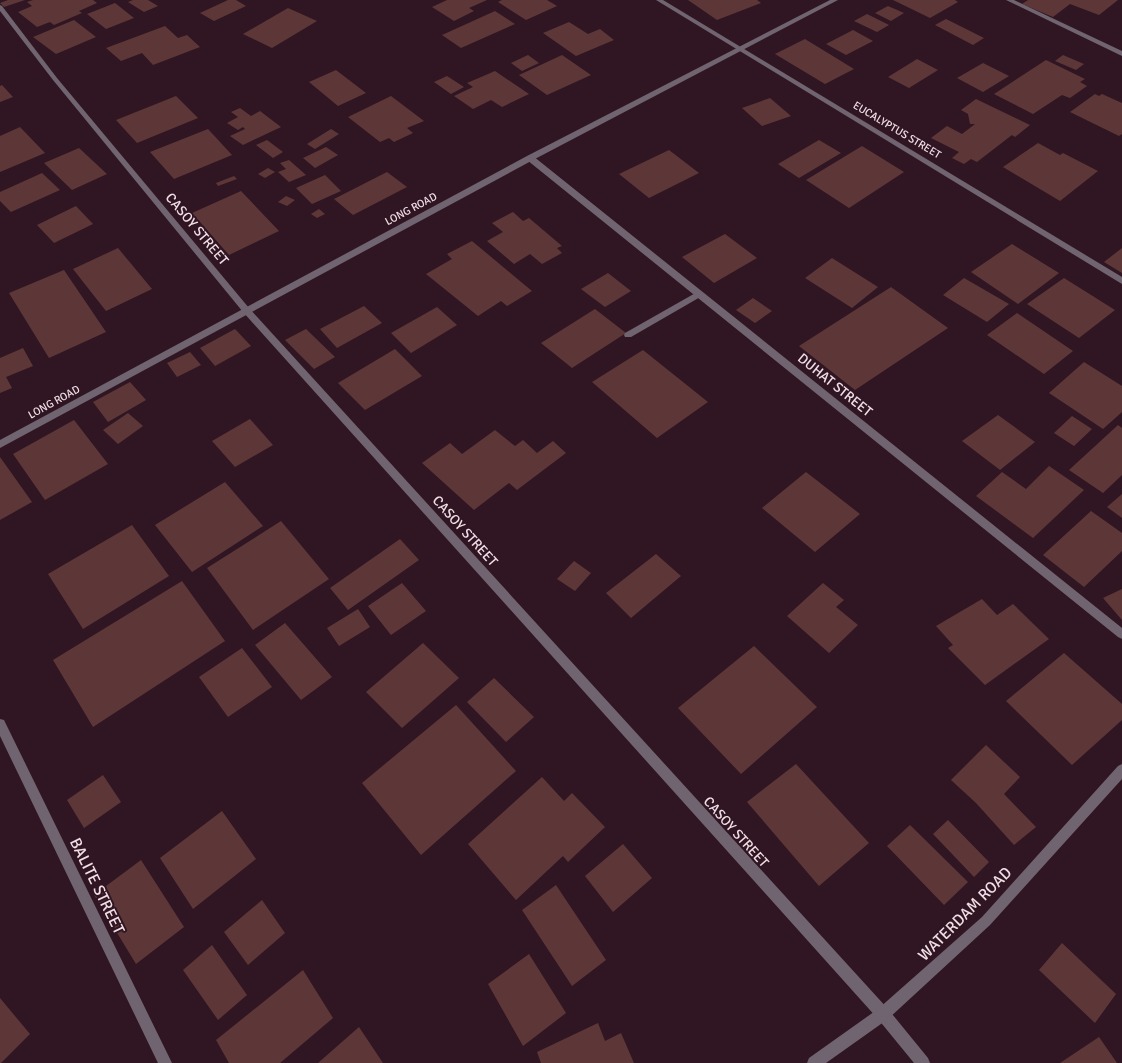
<svg xmlns="http://www.w3.org/2000/svg" width="1122" height="1063" viewBox="0 0 1122 1063" font-family="Signika,sans-serif">
<rect width="100%" height="100%" fill="#301622"/>
<!-- building -->
<path fill="#5d3738" d="M 8,0 L 25,0 L 4,7 L 0,3 Z
M 33,0 L 93,0 L 97,3 L 79,11 L 82,13 L 54,25 L 50,22 L 37,27 L 18,12 L 32,6 L 27,2 Z
M 133,0 L 148,0 L 158,6 L 144,12 L 128,2 Z
M 228,0 L 236,0 L 246,6 L 214,21 L 200,13 Z
M 447,0 L 487,0 L 469,8 L 474,11 L 454,21 L 432,7 Z
M 502,0 L 547,0 L 557,6 L 526,20 L 498,2 Z
M 688,0 L 757,0 L 761,3 L 717,20 Z
M 893,0 L 955,0 L 958,2 L 930,18 Z
M 1028,0 L 1118,0 L 1099,15 L 1070,4 L 1053,17 L 1022,4 Z
M 115,3 L 134,18 L 106,29 L 87,14 Z
M 888,6 L 904,13 L 891,21 L 875,13 Z
M 288,8 L 317,21 L 272,48 L 243,34 Z
M 495,11 L 515,24 L 461,48 L 442,35 Z
M 867,14 L 889,25 L 877,32 L 854,21 Z
M 946,19 L 984,38 L 973,45 L 935,25 Z
M 74,20 L 96,37 L 56,54 L 33,37 Z
M 569,22 L 588,34 L 600,29 L 614,40 L 576,56 L 543,33 Z
M 165,26 L 178,38 L 187,35 L 200,47 L 153,65 L 142,53 L 121,61 L 106,48 Z
M 853,30 L 873,41 L 846,55 L 826,44 Z
M 805,39 L 854,69 L 825,84 L 775,54 Z
M 528,55 L 539,63 L 522,71 L 511,63 Z
M 562,55 L 591,75 L 547,95 L 519,75 Z
M 1063,55 L 1084,64 L 1076,70 L 1055,61 Z
M 917,59 L 938,70 L 909,88 L 888,77 Z
M 1046,60 L 1085,79 L 1080,82 L 1087,86 L 1070,98 L 1062,95 L 1033,114 L 994,94 Z
M 983,63 L 1009,76 L 983,92 L 957,78 Z
M 336,70 L 366,93 L 338,106 L 309,82 Z
M 495,71 L 529,94 L 502,107 L 491,100 L 473,109 L 454,96 L 473,87 L 467,83 Z
M 447,76 L 464,87 L 451,94 L 434,82 Z
M 2,85 L 13,97 L 0,102 L 0,86 Z
M 1095,94 L 1099,96 L 1102,94 L 1122,103 L 1122,134 L 1119,136 L 1070,112 Z
M 176,96 L 198,118 L 137,143 L 116,120 Z
M 391,96 L 424,121 L 407,128 L 413,133 L 394,142 L 389,138 L 380,142 L 348,117 Z
M 770,98 L 791,116 L 762,126 L 742,108 Z
M 976,99 L 1030,125 L 1015,137 L 1012,135 L 977,162 L 971,159 L 964,164 L 952,158 L 959,152 L 931,138 L 947,126 L 962,134 L 975,124 L 970,124 L 968,114 L 961,110 Z
M 240,108 L 251,116 L 260,111 L 281,127 L 243,145 L 230,136 L 245,129 L 243,127 L 238,130 L 227,123 L 238,117 L 231,112 Z
M 20,127 L 45,153 L 0,172 L 0,136 Z
M 208,129 L 232,155 L 174,179 L 150,152 Z
M 331,129 L 339,134 L 315,149 L 307,144 Z
M 267,140 L 283,152 L 273,158 L 256,145 Z
M 819,140 L 841,153 L 799,178 L 778,164 Z
M 1038,143 L 1060,155 L 1063,153 L 1098,171 L 1060,201 L 1003,167 Z
M 862,146 L 904,172 L 849,208 L 806,180 Z
M 326,147 L 338,155 L 315,168 L 303,158 Z
M 79,148 L 107,174 L 72,190 L 44,163 Z
M 669,150 L 699,173 L 649,198 L 619,174 Z
M 289,160 L 306,175 L 289,182 L 278,172 L 286,169 L 280,163 Z
M 268,168 L 275,172 L 265,178 L 258,174 Z
M 387,172 L 407,187 L 353,215 L 334,199 Z
M 42,173 L 60,190 L 11,212 L 0,201 L 0,192 Z
M 325,175 L 341,191 L 312,204 L 296,188 Z
M 234,176 L 237,179 L 218,186 L 216,183 Z
M 241,191 L 279,231 L 229,255 L 192,213 Z
M 286,196 L 295,200 L 287,206 L 278,202 Z
M 76,206 L 93,224 L 54,243 L 37,225 Z
M 319,209 L 325,214 L 317,218 L 311,214 Z
M 513,212 L 523,221 L 529,218 L 562,246 L 557,248 L 562,253 L 542,264 L 530,254 L 514,264 L 487,241 L 503,232 L 492,223 Z
M 725,234 L 757,258 L 714,283 L 682,257 Z
M 472,241 L 532,291 L 507,306 L 501,301 L 478,316 L 426,274 L 452,259 L 447,254 Z
M 1012,244 L 1059,273 L 1018,304 L 971,272 Z
M 118,248 L 152,289 L 106,311 L 73,269 Z
M 1122,248 L 1122,273 L 1104,262 Z
M 832,258 L 878,287 L 852,308 L 805,278 Z
M 64,270 L 106,332 L 49,358 L 9,293 Z
M 608,273 L 631,291 L 605,307 L 581,289 Z
M 964,278 L 1009,304 L 987,322 L 943,295 Z
M 1064,278 L 1115,310 L 1079,338 L 1027,304 Z
M 891,287 L 948,328 L 855,390 L 799,346 Z
M 753,298 L 772,311 L 755,323 L 736,310 Z
M 364,306 L 382,323 L 337,348 L 320,329 Z
M 437,307 L 457,325 L 411,353 L 391,333 Z
M 595,309 L 626,333 L 572,368 L 541,343 Z
M 1017,313 L 1073,351 L 1044,374 L 987,335 Z
M 235,329 L 251,346 L 215,366 L 200,348 Z
M 306,329 L 335,357 L 314,369 L 285,340 Z
M 23,348 L 33,366 L 6,377 L 12,388 L 0,393 L 0,358 Z
M 395,349 L 422,376 L 365,410 L 338,383 Z
M 643,350 L 708,402 L 657,438 L 592,382 Z
M 190,352 L 201,365 L 177,377 L 167,363 Z
M 1084,362 L 1122,386 L 1122,412 L 1103,429 L 1049,393 Z
M 130,382 L 146,400 L 108,422 L 93,402 Z
M 128,413 L 143,426 L 118,444 L 103,430 Z
M 998,415 L 1035,442 L 1000,470 L 962,441 Z
M 1072,416 L 1092,429 L 1074,446 L 1054,433 Z
M 250,419 L 273,445 L 235,467 L 212,441 Z
M 74,420 L 108,464 L 45,500 L 13,454 Z
M 1118,425 L 1122,428 L 1122,475 L 1103,493 L 1069,470 Z
M 495,430 L 515,446 L 523,440 L 537,453 L 553,441 L 566,453 L 517,490 L 509,483 L 474,510 L 422,463 L 450,443 L 462,454 Z
M 0,457 L 32,502 L 0,520 Z
M 1049,466 L 1084,490 L 1033,538 L 976,496 L 1002,472 L 1026,489 Z
M 806,472 L 860,514 L 815,552 L 762,508 Z
M 225,482 L 263,526 L 192,572 L 155,525 Z
M 1122,494 L 1122,518 L 1107,507 Z
M 1091,511 L 1122,533 L 1122,551 L 1084,587 L 1043,555 Z
M 281,521 L 329,579 L 253,630 L 207,568 Z
M 132,525 L 169,576 L 83,629 L 48,574 Z
M 400,539 L 419,560 L 348,610 L 330,588 Z
M 656,554 L 681,576 L 631,618 L 606,593 Z
M 574,561 L 591,573 L 575,591 L 557,579 Z
M 182,581 L 225,641 L 93,727 L 53,660 Z
M 402,583 L 426,611 L 391,635 L 368,606 Z
M 823,583 L 844,600 L 836,607 L 858,625 L 829,653 L 787,616 Z
M 1122,589 L 1122,620 L 1103,598 Z
M 982,599 L 997,615 L 1013,604 L 1049,639 L 985,685 L 948,648 L 953,645 L 936,626 Z
M 358,609 L 370,627 L 339,646 L 327,628 Z
M 285,623 L 332,677 L 301,700 L 255,645 Z
M 423,643 L 459,678 L 402,728 L 366,692 Z
M 754,646 L 817,707 L 741,774 L 678,708 Z
M 242,648 L 272,687 L 228,717 L 199,677 Z
M 1064,653 L 1122,704 L 1122,720 L 1072,765 L 1006,701 Z
M 494,678 L 534,717 L 506,742 L 467,702 Z
M 456,705 L 516,771 L 421,855 L 362,783 Z
M 986,745 L 1020,777 L 1004,794 L 1036,827 L 1014,845 L 976,803 L 951,780 Z
M 796,764 L 869,843 L 819,886 L 747,802 Z
M 103,775 L 121,802 L 84,828 L 67,800 Z
M 542,777 L 564,801 L 572,793 L 605,827 L 568,862 L 563,856 L 516,900 L 468,844 Z
M 222,811 L 256,859 L 193,909 L 160,858 Z
M 948,820 L 989,862 L 974,877 L 933,834 Z
M 910,825 L 968,882 L 944,905 L 887,846 Z
M 623,844 L 652,878 L 613,912 L 585,876 Z
M 141,860 L 184,927 L 136,964 L 94,895 Z
M 556,885 L 606,960 L 572,986 L 522,910 Z
M 262,900 L 285,933 L 248,965 L 224,932 Z
M 1062,943 L 1116,994 L 1095,1023 L 1039,970 Z
M 212,945 L 247,995 L 218,1020 L 183,970 Z
M 529,954 L 566,1013 L 523,1046 L 488,984 Z
M 303,970 L 333,1018 L 280,1063 L 229,1063 L 216,1040 Z
M 0,998 L 30,1034 L 1,1063 L 0,1063 Z
M 598,1023 L 605,1041 L 621,1033 L 634,1063 L 541,1063 L 537,1052 Z
M 359,1027 L 383,1063 L 318,1063 Z
M 1099,1037 L 1117,1063 L 1060,1063 Z"/>
<g fill="none" stroke-linecap="round" stroke-linejoin="round">
<!-- service -->
<path fill="#706471" fill-rule="evenodd" d="M 699,291 L 702,292 L 702,296 L 631,337 L 625,337 L 624,335 L 625,333 Z"/>
<!-- minor -->
<path fill="#706471" fill-rule="evenodd" d="M 656,0 L 663,0 L 1122,277 L 1122,284 Z
M 1006,0 L 1014,0 L 1122,51 L 1122,56 Z
M 0,5 L 2,6 L 57,78 L 249,308 L 888,1009 L 928,1058 L 930,1063 L 914,1063 L 878,1019 L 243,312 L 53,80 L 0,11 Z
M 527,156 L 533,156 L 1122,628 L 1122,639 L 1118,637 L 527,160 Z
M 0,719 L 4,720 L 172,1063 L 158,1063 L 0,736 Z"/>
<!-- tertiary -->
<path fill="#706471" fill-rule="evenodd" d="M 830,0 L 838,0 L 533,160 L 0,448 L 0,440 L 527,156 Z
M 1122,764 L 1122,779 L 990,925 L 888,1019 L 826,1063 L 807,1063 L 809,1058 L 878,1009 L 982,917 L 1118,766 Z"/>
</g>
<g text-anchor="middle" dominant-baseline="central" stroke-width="4" stroke-linejoin="round" paint-order="stroke">
<!-- far-street labels -->
<g font-size="11" fill="#f1dee6" stroke="#301622">
<text transform="translate(897 130) rotate(31)">EUCALYPTUS STREET</text>
<text transform="translate(411 209) rotate(-28)">LONG ROAD</text>
<text transform="translate(54 402) rotate(-29)">LONG ROAD</text>
</g>
<!-- street labels -->
<g font-size="14" fill="#f1dee6" stroke="#301622">
<text transform="translate(197 229) rotate(50)">CASOY STREET</text>
<text transform="translate(835 385) rotate(39)">DUHAT STREET</text>
<text transform="translate(465 531) rotate(48)">CASOY STREET</text>
<text transform="translate(736 832) rotate(48)">CASOY STREET</text>
</g>
<!-- near-street labels -->
<g font-size="16" fill="#f1dee6" stroke="#301622">
<text transform="translate(97 886) rotate(64)">BALITE STREET</text>
<text transform="translate(965 914) rotate(-45)">WATERDAM ROAD</text>
</g>
</g>
</svg>
